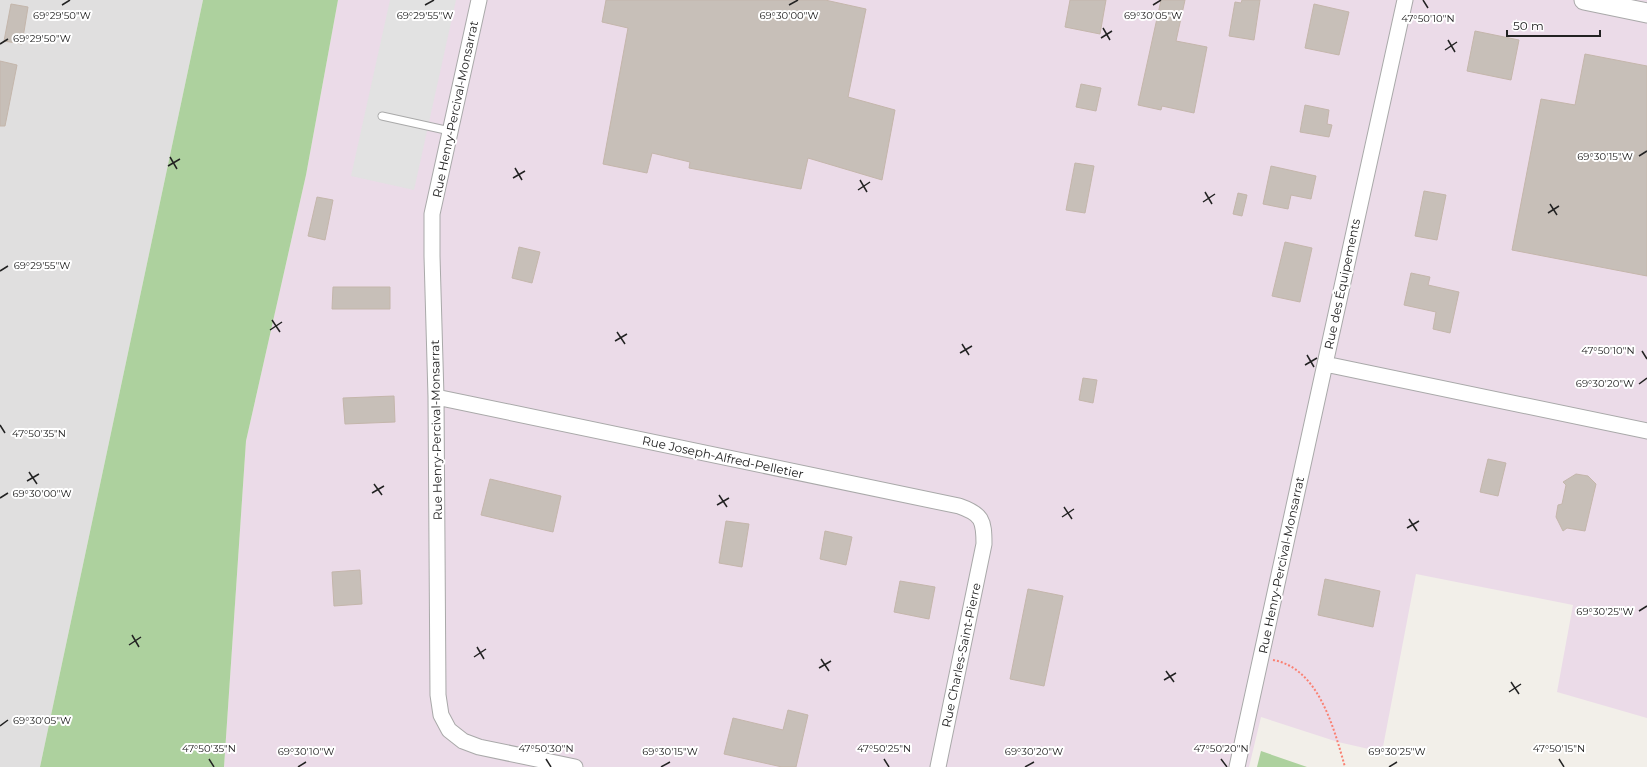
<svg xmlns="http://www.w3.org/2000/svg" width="1647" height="767" viewBox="0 0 1647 767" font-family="Montserrat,sans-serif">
<rect width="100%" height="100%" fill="#f2efe9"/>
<!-- residential -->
<path fill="#e0dfdf" d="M 0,0 L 203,0 L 40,767 L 0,767 Z"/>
<!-- industrial -->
<path fill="#ebdbe8" d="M 338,0 L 1647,0 L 1647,718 L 1557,692 L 1573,605 L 1416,574 L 1382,752 L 1338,742 L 1261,717 L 1249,767 L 224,767 L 246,441 L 306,175 Z"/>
<!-- forest -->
<path fill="#add19e" d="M 203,0 L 338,0 L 306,175 L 246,441 L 224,767 L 40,767 Z
M 1261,751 L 1307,767 L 1257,767 Z"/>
<!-- parking -->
<path fill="#e2e2e2" d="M 390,0 L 456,0 L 414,190 L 351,176 Z"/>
<!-- building -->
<path fill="#c7bfb8" stroke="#c4b6ab" d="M 606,0 L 825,0 L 866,9 L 848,97 L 895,110 L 882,180 L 808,158 L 801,189 L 689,168 L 690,162 L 652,153 L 647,173 L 603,164 L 628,28 L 602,22 Z
M 1070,0 L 1106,0 L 1100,34 L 1065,27 Z
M 1161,0 L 1185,0 L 1176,41 L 1207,47 L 1194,113 L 1162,106 L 1161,110 L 1138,105 Z
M 1242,0 L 1260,0 L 1254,40 L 1229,36 L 1235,2 L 1241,3 Z
M 11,4 L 28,7 L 22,44 L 4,41 Z
M 1314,4 L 1349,12 L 1339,55 L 1305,48 Z
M 1475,31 L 1519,40 L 1511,80 L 1467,71 Z
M 1585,54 L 1647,66 L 1647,276 L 1512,250 L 1541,99 L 1575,105 Z
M 0,61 L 17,65 L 5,126 L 0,126 Z
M 1081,84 L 1101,88 L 1096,111 L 1076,107 Z
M 1305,105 L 1329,110 L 1327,124 L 1332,125 L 1329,137 L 1300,132 Z
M 1075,163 L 1094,166 L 1085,213 L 1066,210 Z
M 1271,166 L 1316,176 L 1311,199 L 1291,195 L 1288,209 L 1263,204 Z
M 1424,191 L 1446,195 L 1437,240 L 1415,236 Z
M 1238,193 L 1247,195 L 1242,216 L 1233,214 Z
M 317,197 L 333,200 L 325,240 L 308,236 Z
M 1285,242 L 1312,248 L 1300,302 L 1272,296 Z
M 519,247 L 540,252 L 532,283 L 512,278 Z
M 1411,273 L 1430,277 L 1428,285 L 1459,292 L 1450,333 L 1433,329 L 1436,312 L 1404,305 Z
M 333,287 L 390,287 L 390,309 L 332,309 Z
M 1083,378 L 1097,380 L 1093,403 L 1079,400 Z
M 394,396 L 395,422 L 345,424 L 343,398 Z
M 1488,459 L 1506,463 L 1498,496 L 1480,492 Z
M 1576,474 L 1588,476 L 1596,484 L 1585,531 L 1567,528 L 1563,531 L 1556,517 L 1558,505 L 1562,504 L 1566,485 L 1563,482 Z
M 490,479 L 561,496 L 553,532 L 481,515 Z
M 726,521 L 749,524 L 742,567 L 719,563 Z
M 825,531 L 852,537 L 846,565 L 820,559 Z
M 360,570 L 362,604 L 334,606 L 332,572 Z
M 1325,579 L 1380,591 L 1373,627 L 1318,615 Z
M 900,581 L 935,587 L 929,619 L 894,612 Z
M 1028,589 L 1063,596 L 1044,686 L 1010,679 Z
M 788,710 L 808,715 L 796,767 L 782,767 L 724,754 L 733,718 L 783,730 Z"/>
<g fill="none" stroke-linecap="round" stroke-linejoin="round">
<!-- service casing -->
<g stroke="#a9a9a9" stroke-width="9">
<path id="service" d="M 382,116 L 450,131"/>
</g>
<!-- minor casing -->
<g stroke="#a9a9a9" stroke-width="17">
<path id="minor" d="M 479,0 L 432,214 L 432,256 L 436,397 L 438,695 L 441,715 L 449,730 L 463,741 L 479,747 L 575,767
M 1405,0 L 1325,364 L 1647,431
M 436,397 L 959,506 C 982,514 984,520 984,544 L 938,767
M 1237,767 L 1325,364"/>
</g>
<!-- tertiary casing -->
<g stroke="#a9a9a9" stroke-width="21">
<path id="tertiary" d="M 1584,0 L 1647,13"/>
</g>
<!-- path -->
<path stroke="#fa8072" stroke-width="2" stroke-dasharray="2 2" stroke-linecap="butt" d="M 1273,660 C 1319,668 1334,729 1345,767"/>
<!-- service -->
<use href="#service" stroke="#fff" stroke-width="7"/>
<!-- minor -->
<use href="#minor" stroke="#fff" stroke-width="15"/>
<!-- tertiary -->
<use href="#tertiary" stroke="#fff" stroke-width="19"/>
</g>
<!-- ticks -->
<path fill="none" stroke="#222" stroke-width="1.5" d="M 1423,0 L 1428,8M 62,5 L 70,0M 425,5 L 434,0M 789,5 L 798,0M 1153,5 L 1161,0M 1103,28 L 1110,40M 1101,38 L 1112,31M 1448,40 L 1455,52M 0,44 L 8,39M 1445,50 L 1457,42M 1639,156 L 1647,151M 170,157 L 177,169M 168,166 L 180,159M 515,168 L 522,180M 513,178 L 525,171M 860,180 L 867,192M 858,190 L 870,182M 1205,192 L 1212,204M 1203,202 L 1215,194M 1550,204 L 1557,215M 1548,213 L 1559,206M 0,271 L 8,266M 272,320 L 280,332M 270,330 L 282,322M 617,332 L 625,344M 615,341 L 627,334M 962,344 L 969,355M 1642,351 L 1647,359M 960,353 L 972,346M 1307,355 L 1314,367M 1305,365 L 1317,358M 1639,384 L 1647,378M 0,425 L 5,433M 29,472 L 37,484M 27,481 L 39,474M 374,484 L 382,495M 372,493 L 384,486M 719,495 L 727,507M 0,498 L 8,493M 717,505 L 729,498M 1064,507 L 1072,519M 1062,517 L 1074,509M 1409,519 L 1417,531M 1407,528 L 1419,521M 1639,611 L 1647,606M 132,635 L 139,647M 129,645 L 141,637M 477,647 L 484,659M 474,657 L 486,649M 821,659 L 829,671M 819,668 L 831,661M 1166,671 L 1174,682M 1164,680 L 1176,673M 1511,682 L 1519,694M 1509,692 L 1521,684M 0,726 L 8,720M 209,759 L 214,767M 546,759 L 551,767M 884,759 L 889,767M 1221,759 L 1227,767M 1559,759 L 1564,767M 298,767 L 306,762M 661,767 L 670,762M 1025,767 L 1034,762M 1389,767 L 1397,762"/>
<g text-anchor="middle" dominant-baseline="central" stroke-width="4" stroke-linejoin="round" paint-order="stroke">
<!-- street labels -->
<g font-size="12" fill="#222" stroke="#fff">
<text transform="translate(455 109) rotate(-78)">Rue Henry-Percival-Monsarrat</text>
<text transform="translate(1342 284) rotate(-78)">Rue des Équipements</text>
<text transform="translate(436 430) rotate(-91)">Rue Henry-Percival-Monsarrat</text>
<text transform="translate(723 457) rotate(12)">Rue Joseph-Alfred-Pelletier</text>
<text transform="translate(1281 565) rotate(-78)">Rue Henry-Percival-Monsarrat</text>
<text transform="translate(961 655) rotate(-78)">Rue Charles-Saint-Pierre</text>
</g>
</g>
<g font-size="10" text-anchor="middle" fill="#222" stroke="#fff" stroke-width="4" stroke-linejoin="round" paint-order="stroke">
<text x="62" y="19">69°29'50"W</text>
<text x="425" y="19">69°29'55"W</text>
<text x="789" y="19">69°30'00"W</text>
<text x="1153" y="19">69°30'05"W</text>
<text x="1428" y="22">47°50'10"N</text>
<text x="42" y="42">69°29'50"W</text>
<text x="1605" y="160">69°30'15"W</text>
<text x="42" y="269">69°29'55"W</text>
<text x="1608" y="354">47°50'10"N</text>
<text x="1605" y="387">69°30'20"W</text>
<text x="39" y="437">47°50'35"N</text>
<text x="42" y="497">69°30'00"W</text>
<text x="1605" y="615">69°30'25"W</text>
<text x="42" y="724">69°30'05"W</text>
<text x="209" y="752">47°50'35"N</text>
<text x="546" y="752">47°50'30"N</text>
<text x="884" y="752">47°50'25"N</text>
<text x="1221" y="752">47°50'20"N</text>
<text x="1559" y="752">47°50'15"N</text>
<text x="306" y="755">69°30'10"W</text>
<text x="670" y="755">69°30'15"W</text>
<text x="1034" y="755">69°30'20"W</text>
<text x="1397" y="755">69°30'25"W</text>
</g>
<!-- scale -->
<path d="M1507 30v6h93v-6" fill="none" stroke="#222222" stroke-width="2"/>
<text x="1513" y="30" font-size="12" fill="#222222" stroke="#ffffff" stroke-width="3" paint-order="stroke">50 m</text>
</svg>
